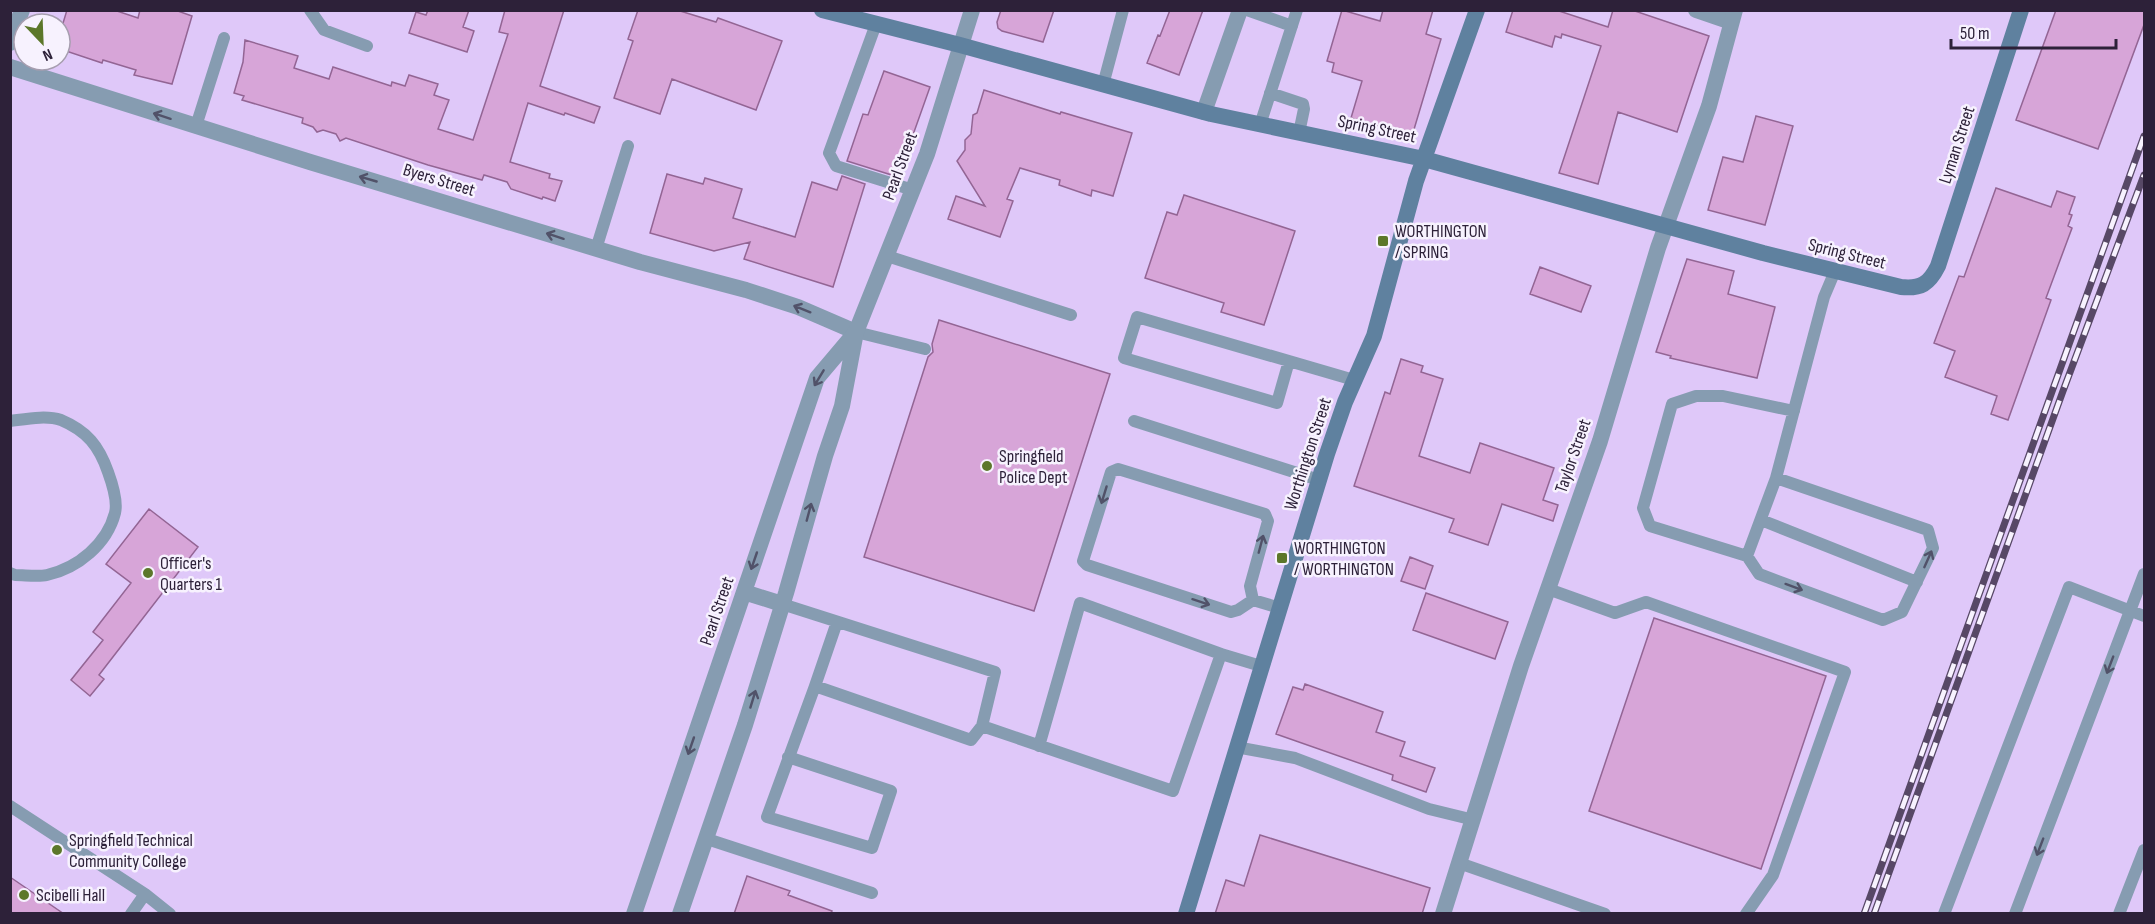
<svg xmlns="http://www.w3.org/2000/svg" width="2155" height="924" viewBox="0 0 2155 924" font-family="'Sofia Sans Condensed',sans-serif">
<rect width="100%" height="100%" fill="#dfc8f9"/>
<!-- building -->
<path fill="#d7a5d8" stroke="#936594" stroke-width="1.5" d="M 67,10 L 114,10 L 138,18 L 140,10 L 175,10 L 192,16 L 172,84 L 134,75 L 136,70 L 103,60 L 102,63 L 60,49 L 60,33 Z
M 428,10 L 469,10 L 463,27 L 474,31 L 467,52 L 409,33 L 416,12 L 426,15 Z
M 505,10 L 564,10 L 540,86 L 600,107 L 594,123 L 565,113 L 564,115 L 528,103 L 510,162 L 550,174 L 549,178 L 562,181 L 555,201 L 543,197 L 542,199 L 511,189 L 507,182 L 484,175 L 482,180 L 428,165 L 346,138 L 340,141 L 336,134 L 323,130 L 317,132 L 313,127 L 302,123 L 303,118 L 242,100 L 244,96 L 234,93 L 243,62 L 245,40 L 298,56 L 294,68 L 329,79 L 333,67 L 391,86 L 392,82 L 405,86 L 409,75 L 438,84 L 434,95 L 449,100 L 438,129 L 473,140 L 508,34 L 499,32 Z
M 638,10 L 677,10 L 716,22 L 718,18 L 782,41 L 756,110 L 672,79 L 660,114 L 614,98 L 633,41 L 628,39 Z
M 1001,10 L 1054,10 L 1043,42 L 1002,31 L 998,28 L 997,22 Z
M 1170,10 L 1203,10 L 1179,75 L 1147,63 L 1158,35 L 1160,36 Z
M 1342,10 L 1380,21 L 1383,10 L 1433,10 L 1426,34 L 1441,39 L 1412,136 L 1351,118 L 1362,81 L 1332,72 L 1334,63 L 1327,61 Z
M 1513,10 L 1556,10 L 1608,27 L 1613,10 L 1632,10 L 1709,36 L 1677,132 L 1618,112 L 1598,184 L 1559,173 L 1601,46 L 1562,34 L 1561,38 L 1555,36 L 1552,47 L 1506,32 Z
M 2056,10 L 2145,10 L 2145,22 L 2098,149 L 2016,120 Z
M 884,71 L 930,87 L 898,177 L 847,161 L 863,114 L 868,115 Z
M 984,90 L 1060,114 L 1061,112 L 1132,133 L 1113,196 L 1092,190 L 1091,196 L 1059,185 L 1060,180 L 1020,168 L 1007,199 L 1013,201 L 1000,237 L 948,219 L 956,196 L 985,206 L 957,161 L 965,150 L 965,140 L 971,134 L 973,115 L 977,113 Z
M 1756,116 L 1793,126 L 1765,225 L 1708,210 L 1723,157 L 1743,162 Z
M 667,174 L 703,184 L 705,178 L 742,189 L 733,218 L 795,237 L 812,182 L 837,190 L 842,176 L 865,184 L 833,287 L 744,259 L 750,242 L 714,251 L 650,233 Z
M 1996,188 L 2051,207 L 2057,191 L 2075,197 L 2069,214 L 2072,215 L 2068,226 L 2072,228 L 2046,298 L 2051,300 L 2008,420 L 1991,414 L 1997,396 L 1945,377 L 1955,351 L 1934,343 L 1959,276 L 1964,277 Z
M 1184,195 L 1295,231 L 1264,325 L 1221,312 L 1224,303 L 1145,278 L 1167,212 L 1177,215 Z
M 1687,259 L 1734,271 L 1728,294 L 1775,307 L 1757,378 L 1670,358 L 1671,356 L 1656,352 Z
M 1540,267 L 1591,286 L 1581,312 L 1530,294 Z
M 939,320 L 1110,374 L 1034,611 L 864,557 L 928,357 L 933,352 L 932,344 Z
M 1401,359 L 1423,366 L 1421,372 L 1443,379 L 1419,456 L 1470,473 L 1480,443 L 1554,468 L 1543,500 L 1558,505 L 1553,521 L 1502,504 L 1488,545 L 1449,532 L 1454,519 L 1354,486 L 1385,392 L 1390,394 Z
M 149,509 L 198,547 L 99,675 L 104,679 L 90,696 L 71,680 L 103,640 L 93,632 L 131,583 L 106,564 Z
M 1410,557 L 1433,566 L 1425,589 L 1401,581 Z
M 1426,593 L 1508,622 L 1495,659 L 1413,630 Z
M 1654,618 L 1826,676 L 1761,869 L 1589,811 Z
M 1305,684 L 1383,712 L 1376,732 L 1405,742 L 1400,756 L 1435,768 L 1426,792 L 1392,780 L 1393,775 L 1276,734 L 1293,687 L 1303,690 Z
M 1260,835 L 1430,888 L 1422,914 L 1215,914 L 1226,880 L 1244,886 Z
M 747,876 L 790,891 L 788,895 L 832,911 L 831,914 L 734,914 Z
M 10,877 L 64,914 L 10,914 Z"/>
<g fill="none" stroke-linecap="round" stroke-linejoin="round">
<!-- service -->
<path stroke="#869cb1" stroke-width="12" d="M 310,10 L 324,30 L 367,46
M 1247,10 L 1292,26
M 876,24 L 829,153 L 836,166 L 913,190
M 1103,85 L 1123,10
M 1270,93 L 1303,104 L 1304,109 L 1299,133
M 1260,125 L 1297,10
M 196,126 L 224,38
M 596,249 L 628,146
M 887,256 L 1071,315
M 856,332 L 925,349
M 1289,361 L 1277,403 L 1124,358 L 1137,317 L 1354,380
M 10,421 C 26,419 46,415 61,420 C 87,431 99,446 108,472 C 112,483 118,501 115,513 C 107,544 78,568 47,575 C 38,577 25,575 15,575 L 10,573
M 1134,421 L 1319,480
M 1776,478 L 1928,530 L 1933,548 L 1902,612 L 1883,620 L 1759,574 L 1747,556 L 1650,526 L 1643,508 L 1672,404 L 1696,396 L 1723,396 L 1794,411
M 1761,520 L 1917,582
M 1747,556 L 1776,478 L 1824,297 L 1835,271
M 1548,589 L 1615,613 L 1646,602 L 1845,672 L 1773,875 L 1746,914
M 1253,600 L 1250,586 L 1268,521 L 1265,514 L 1118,469 L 1111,472 L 1083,561 L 1087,565 L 1231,612 L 1238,610 L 1253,600 L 1280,608
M 782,604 L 995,672 L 982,726 L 1173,791 L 1221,654 L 1261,666
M 815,686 L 837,622
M 1039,746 L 1080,603 L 1221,654
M 1236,747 L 1295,758 L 1429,809 L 1474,820
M 788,757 L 891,791 L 872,848 L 767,817 L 815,686 L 971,740 L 982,726
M 10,806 L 145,894 L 170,914
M 707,839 L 872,893
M 1459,863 L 1605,914
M 131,914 L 145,894
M 1944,914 L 2069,587 L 2144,616
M 2015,914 L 2144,574
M 2119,914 L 2144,850"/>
<!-- minor -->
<path stroke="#869cb1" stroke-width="16" d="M 1696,10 L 1731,22
M 10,43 L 22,10
M 10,67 L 310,162 L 640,262 L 746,290 L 798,307 L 856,332
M 1204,112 L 1240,10"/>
<!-- tertiary -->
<path stroke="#869cb1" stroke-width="16" d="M 744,592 L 782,604
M 634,914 L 817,378 L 855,333
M 680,914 L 745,725 L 786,593 L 825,456 L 842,406 L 856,332 L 927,154 L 972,10
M 1443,914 L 1521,666 L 1600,441 L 1658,248 L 1709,106 L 1735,10"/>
<!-- secondary -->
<path stroke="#5f819f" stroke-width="16" d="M 822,10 L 960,45 L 1211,114 L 1424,159 L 1763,253 L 1901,287 C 1921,289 1929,284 1938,266 L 2021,10
M 1186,914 L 1327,454 L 1345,402 L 1374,336 L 1416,181 L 1477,10"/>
<!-- rail casing -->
<g stroke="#574866" stroke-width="7">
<path id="rail" d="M 1864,914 L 2144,136
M 1874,914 L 2063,391 L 2144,175"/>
</g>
<!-- rail -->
<use href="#rail" stroke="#f7f2fe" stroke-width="4.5" stroke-dasharray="14" stroke-linecap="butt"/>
</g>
<!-- one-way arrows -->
<defs><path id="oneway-shaft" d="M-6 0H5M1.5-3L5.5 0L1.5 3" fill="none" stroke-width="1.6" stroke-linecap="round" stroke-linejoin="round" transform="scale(1.5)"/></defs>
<g stroke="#515269">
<use href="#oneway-shaft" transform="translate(162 116) rotate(-162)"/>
<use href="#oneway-shaft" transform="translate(368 179) rotate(-164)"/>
<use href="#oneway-shaft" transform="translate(555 236) rotate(-162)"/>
<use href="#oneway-shaft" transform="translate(802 309) rotate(-158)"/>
<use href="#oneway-shaft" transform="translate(819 378) rotate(121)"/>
<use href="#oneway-shaft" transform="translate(1104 495) rotate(107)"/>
<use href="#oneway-shaft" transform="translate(809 512) rotate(-75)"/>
<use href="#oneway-shaft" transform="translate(1261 544) rotate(-75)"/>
<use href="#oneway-shaft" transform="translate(1928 559) rotate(-66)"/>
<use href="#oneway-shaft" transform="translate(754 561) rotate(109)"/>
<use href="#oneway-shaft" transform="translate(1794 587) rotate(20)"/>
<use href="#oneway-shaft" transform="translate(1201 602) rotate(18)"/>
<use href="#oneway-shaft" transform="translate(2110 665) rotate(111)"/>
<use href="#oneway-shaft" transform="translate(753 699) rotate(-73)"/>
<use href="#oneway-shaft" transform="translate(691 746) rotate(109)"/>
<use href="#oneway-shaft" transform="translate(2040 847) rotate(111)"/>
</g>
<!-- markers -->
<g fill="#5c772a" stroke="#f7f2fe" stroke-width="2">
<rect x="1377" y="235" width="12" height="12" rx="3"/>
<circle cx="987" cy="466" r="6"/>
<rect x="1276" y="552" width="12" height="12" rx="3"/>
<circle cx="148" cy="573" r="6"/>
<circle cx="57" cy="850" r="6"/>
<circle cx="24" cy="895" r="6"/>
</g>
<g text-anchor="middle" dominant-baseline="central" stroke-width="5" stroke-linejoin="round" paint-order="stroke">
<!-- street labels -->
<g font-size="18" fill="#2d2139" stroke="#f7f2fe">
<text transform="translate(1377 129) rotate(12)">Spring Street</text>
<text transform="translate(1957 145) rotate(-72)">Lyman Street</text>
<text transform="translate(900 166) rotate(-70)">Pearl Street</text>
<text transform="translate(439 180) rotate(17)">Byers Street</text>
<text transform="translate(1847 254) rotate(14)">Spring Street</text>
<text transform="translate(1308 454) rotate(-72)">Worthington Street</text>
<text transform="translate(1573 456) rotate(-71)">Taylor Street</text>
<text transform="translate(717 611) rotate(-71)">Pearl Street</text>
</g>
<!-- poi labels -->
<g font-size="18" fill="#2d2139" stroke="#f7f2fe" text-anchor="start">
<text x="1395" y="231">WORTHINGTON<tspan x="1395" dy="21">/ SPRING</tspan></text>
<text x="999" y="456">Springfield<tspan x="999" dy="21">Police Dept</tspan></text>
<text x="1294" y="548">WORTHINGTON<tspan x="1294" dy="21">/ WORTHINGTON</tspan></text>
<text x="160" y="563">Officer's<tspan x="160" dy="21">Quarters 1</tspan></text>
<text x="69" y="840">Springfield Technical<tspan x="69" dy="21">Community College</tspan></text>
<text x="36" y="895">Scibelli Hall</text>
</g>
</g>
<!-- border -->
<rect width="2155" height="924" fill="none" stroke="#2d2139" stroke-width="24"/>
<!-- north arrow -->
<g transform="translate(42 42) rotate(157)"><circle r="28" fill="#f7f2fe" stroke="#a69eaf" stroke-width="1.5"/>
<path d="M0-4.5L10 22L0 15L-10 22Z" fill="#5c772a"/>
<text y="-9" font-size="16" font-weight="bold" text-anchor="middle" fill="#2d2139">N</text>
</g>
<!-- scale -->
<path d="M1951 39v9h165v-9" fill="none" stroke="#2d2139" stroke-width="3"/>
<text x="1960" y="39" font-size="18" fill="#2d2139" stroke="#f7f2fe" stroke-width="4.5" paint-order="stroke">50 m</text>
</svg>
